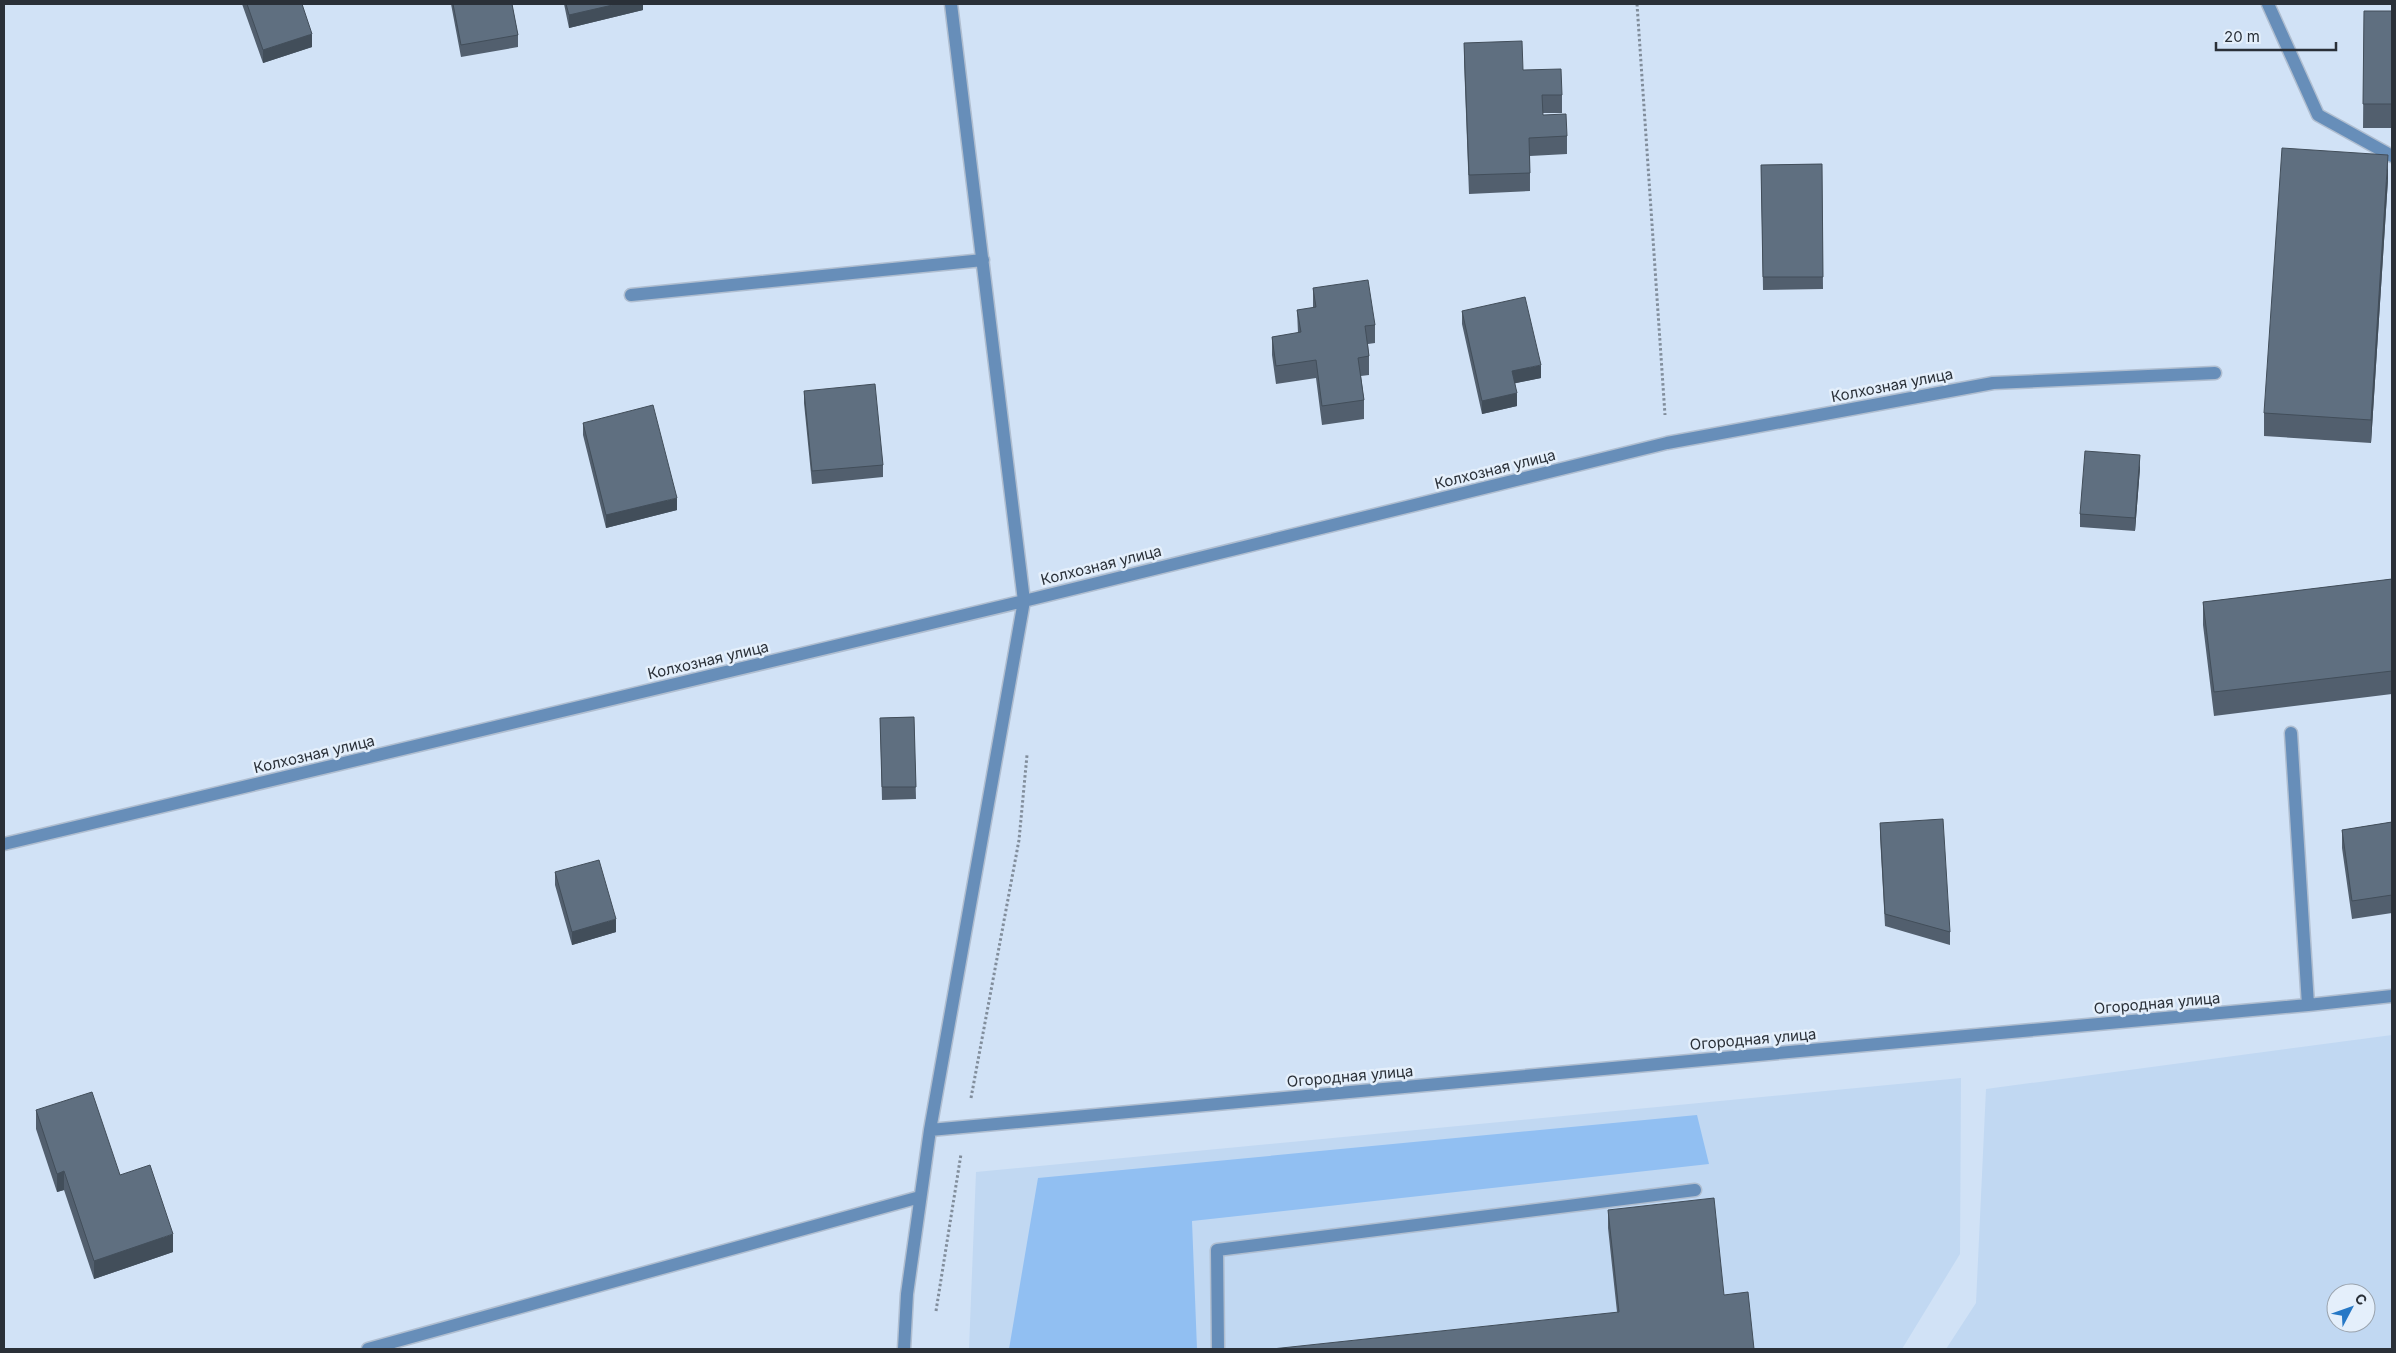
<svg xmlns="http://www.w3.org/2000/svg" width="2396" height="1353" viewBox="0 0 2396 1353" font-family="Inter,sans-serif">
<rect width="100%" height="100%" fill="#d1e2f6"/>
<!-- built -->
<path fill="#c1d8f2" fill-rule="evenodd" d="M 2392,1035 L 2392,1349 L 1946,1349 L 1976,1303 L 1986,1089 ZM 2336,1293 L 2366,1293 L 2366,1323 L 2336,1323 Z
M 1961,1078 L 1960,1254 L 1902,1349 L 969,1349 L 976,1172 Z"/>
<!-- green -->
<path fill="#91bff2" d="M 1697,1115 L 1709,1164 L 1192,1221 L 1197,1349 L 1009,1349 L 1038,1178 Z"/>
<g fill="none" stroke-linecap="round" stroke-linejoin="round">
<!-- minor casing -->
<g stroke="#b0bed0" stroke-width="15">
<path id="minor" d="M 2268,4 L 2318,115 L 2392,156
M 631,295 L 983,260
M 4,844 L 1024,601 L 1667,443 L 1993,383 L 2215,373
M 2308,1005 L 2392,996
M 930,1130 L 2308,1005 L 2291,733
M 368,1349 L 920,1197
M 904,1349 L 907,1294 L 930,1130 L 1024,601 L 951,4
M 1218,1349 L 1217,1250 L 1695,1190"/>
</g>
<!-- path -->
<path stroke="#818d9b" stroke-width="3" stroke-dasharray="2.5 2.5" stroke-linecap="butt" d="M 1637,4 L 1665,415
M 971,1098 L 1019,840 L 1027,755
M 936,1311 L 961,1154"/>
<!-- minor -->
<use href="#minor" stroke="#678eb9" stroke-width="12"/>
</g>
<!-- wall -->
<path fill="#525f6e" d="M 242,4 L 302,4 L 312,47 L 263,63 Z
M 451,4 L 512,4 L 518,35 L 518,47 L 461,57 Z
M 564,4 L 643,4 L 643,10 L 569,28 Z
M 2364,11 L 2392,11 L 2392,128 L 2363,128 Z
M 1464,43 L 1523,70 L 1562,95 L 1562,113 L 1543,113 L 1543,115 L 1567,136 L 1567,154 L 1530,156 L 1530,191 L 1469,194 L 1464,61 Z
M 1822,164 L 1823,289 L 1763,290 L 1761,165 Z
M 2388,179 L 2371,443 L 2264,436 L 2264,413 Z
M 1313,288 L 1375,325 L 1375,343 L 1368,344 L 1369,356 L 1369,375 L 1361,376 L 1364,400 L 1364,419 L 1322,425 L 1316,378 L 1276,384 L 1272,355 L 1272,337 L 1298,333 L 1297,310 L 1313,308 Z
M 1462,311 L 1541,378 L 1515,383 L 1517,406 L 1482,414 L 1462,324 Z
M 804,391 L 883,465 L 883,477 L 812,484 L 804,403 Z
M 583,423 L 677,510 L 606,528 L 583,435 Z
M 2140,468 L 2135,531 L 2080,527 L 2080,514 Z
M 2392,579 L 2392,694 L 2214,716 L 2203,625 L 2203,602 Z
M 914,717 L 916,799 L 882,800 L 880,718 Z
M 2392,822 L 2392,913 L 2352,919 L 2342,848 L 2342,830 Z
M 1880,823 L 1950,932 L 1950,945 L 1885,926 L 1880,836 Z
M 555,872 L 616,932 L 572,945 L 555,885 Z
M 36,1110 L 120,1175 L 173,1252 L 94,1279 L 64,1190 L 57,1192 L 36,1129 Z
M 1608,1210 L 1724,1295 L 1617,1312 L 1608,1228 Z"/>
<!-- shaded-wall -->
<path fill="#424e5a" d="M 617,4 L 643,4 L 643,10 L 569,28 L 569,15 Z
M 312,34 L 312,47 L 263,63 L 263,50 Z
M 2388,155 L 2388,179 L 2371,443 L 2371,420 Z
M 1541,365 L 1541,378 L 1512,384 L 1512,371 Z
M 1517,393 L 1517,406 L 1482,414 L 1482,401 Z
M 2140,455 L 2140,468 L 2135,531 L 2135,518 Z
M 677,498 L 677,510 L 606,528 L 606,515 Z
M 616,919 L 616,932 L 572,945 L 572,932 Z
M 64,1171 L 64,1190 L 57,1192 L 57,1174 Z
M 173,1234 L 173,1252 L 94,1279 L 94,1261 Z"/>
<!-- building -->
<path fill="#5f6f80" stroke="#424e5a" d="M 247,4 L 302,4 L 312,34 L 263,50 Z
M 453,4 L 512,4 L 518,35 L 461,45 Z
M 566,4 L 617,4 L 569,15 Z
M 2364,11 L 2392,11 L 2392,104 L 2363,104 Z
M 1522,41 L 1523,70 L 1561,69 L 1562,95 L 1542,95 L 1543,115 L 1566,114 L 1567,136 L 1529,138 L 1530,173 L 1469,175 L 1464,43 Z
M 2282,148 L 2388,155 L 2371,420 L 2264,413 Z
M 1822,164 L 1823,277 L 1763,277 L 1761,165 Z
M 1368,280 L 1375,325 L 1365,326 L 1369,356 L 1358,358 L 1364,400 L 1322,406 L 1316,360 L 1276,366 L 1272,337 L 1301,332 L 1297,310 L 1316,307 L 1313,288 Z
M 1525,297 L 1541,365 L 1512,371 L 1517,393 L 1482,401 L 1462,311 Z
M 875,384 L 883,465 L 812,471 L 804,391 Z
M 653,405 L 677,498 L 606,515 L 583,423 Z
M 2085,451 L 2140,455 L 2135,518 L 2080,514 Z
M 2392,579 L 2392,671 L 2214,692 L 2203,602 Z
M 914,717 L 916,787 L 882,787 L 880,718 Z
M 1943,819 L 1950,932 L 1885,914 L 1880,823 Z
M 2392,822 L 2392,895 L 2352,901 L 2342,830 Z
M 599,860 L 616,919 L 572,932 L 555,872 Z
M 92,1092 L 120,1175 L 150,1165 L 173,1234 L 94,1261 L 64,1171 L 57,1174 L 36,1110 Z
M 1714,1198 L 1724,1295 L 1748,1292 L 1754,1349 L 1272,1349 L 1619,1312 L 1608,1210 Z"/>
<g text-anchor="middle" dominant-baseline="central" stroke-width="5" stroke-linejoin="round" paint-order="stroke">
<!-- street labels -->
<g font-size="15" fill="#2a3038" stroke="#e4effb">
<text transform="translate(1892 385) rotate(-11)">Колхозная улица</text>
<text transform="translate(1495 469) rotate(-14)">Колхозная улица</text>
<text transform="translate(1101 565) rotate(-14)">Колхозная улица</text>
<text transform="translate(708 660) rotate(-13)">Колхозная улица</text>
<text transform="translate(314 754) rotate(-13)">Колхозная улица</text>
<text transform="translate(2157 1003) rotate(-5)">Огородная улица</text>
<text transform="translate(1753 1039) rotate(-5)">Огородная улица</text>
<text transform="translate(1350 1076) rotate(-5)">Огородная улица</text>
</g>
</g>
<!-- border -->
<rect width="2396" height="1353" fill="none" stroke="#2a3038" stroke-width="10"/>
<!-- north arrow -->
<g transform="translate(2351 1308) rotate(49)"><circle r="24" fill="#e4effb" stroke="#9aa3ad"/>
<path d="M0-4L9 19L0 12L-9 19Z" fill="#2678c6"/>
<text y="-8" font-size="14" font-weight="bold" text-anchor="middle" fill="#2a3038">С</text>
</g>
<!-- scale -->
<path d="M2216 42v8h120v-8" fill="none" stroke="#2a3038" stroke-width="2.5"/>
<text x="2224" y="42" font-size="15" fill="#2a3038" stroke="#e4effb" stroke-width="4" paint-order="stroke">20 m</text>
</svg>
